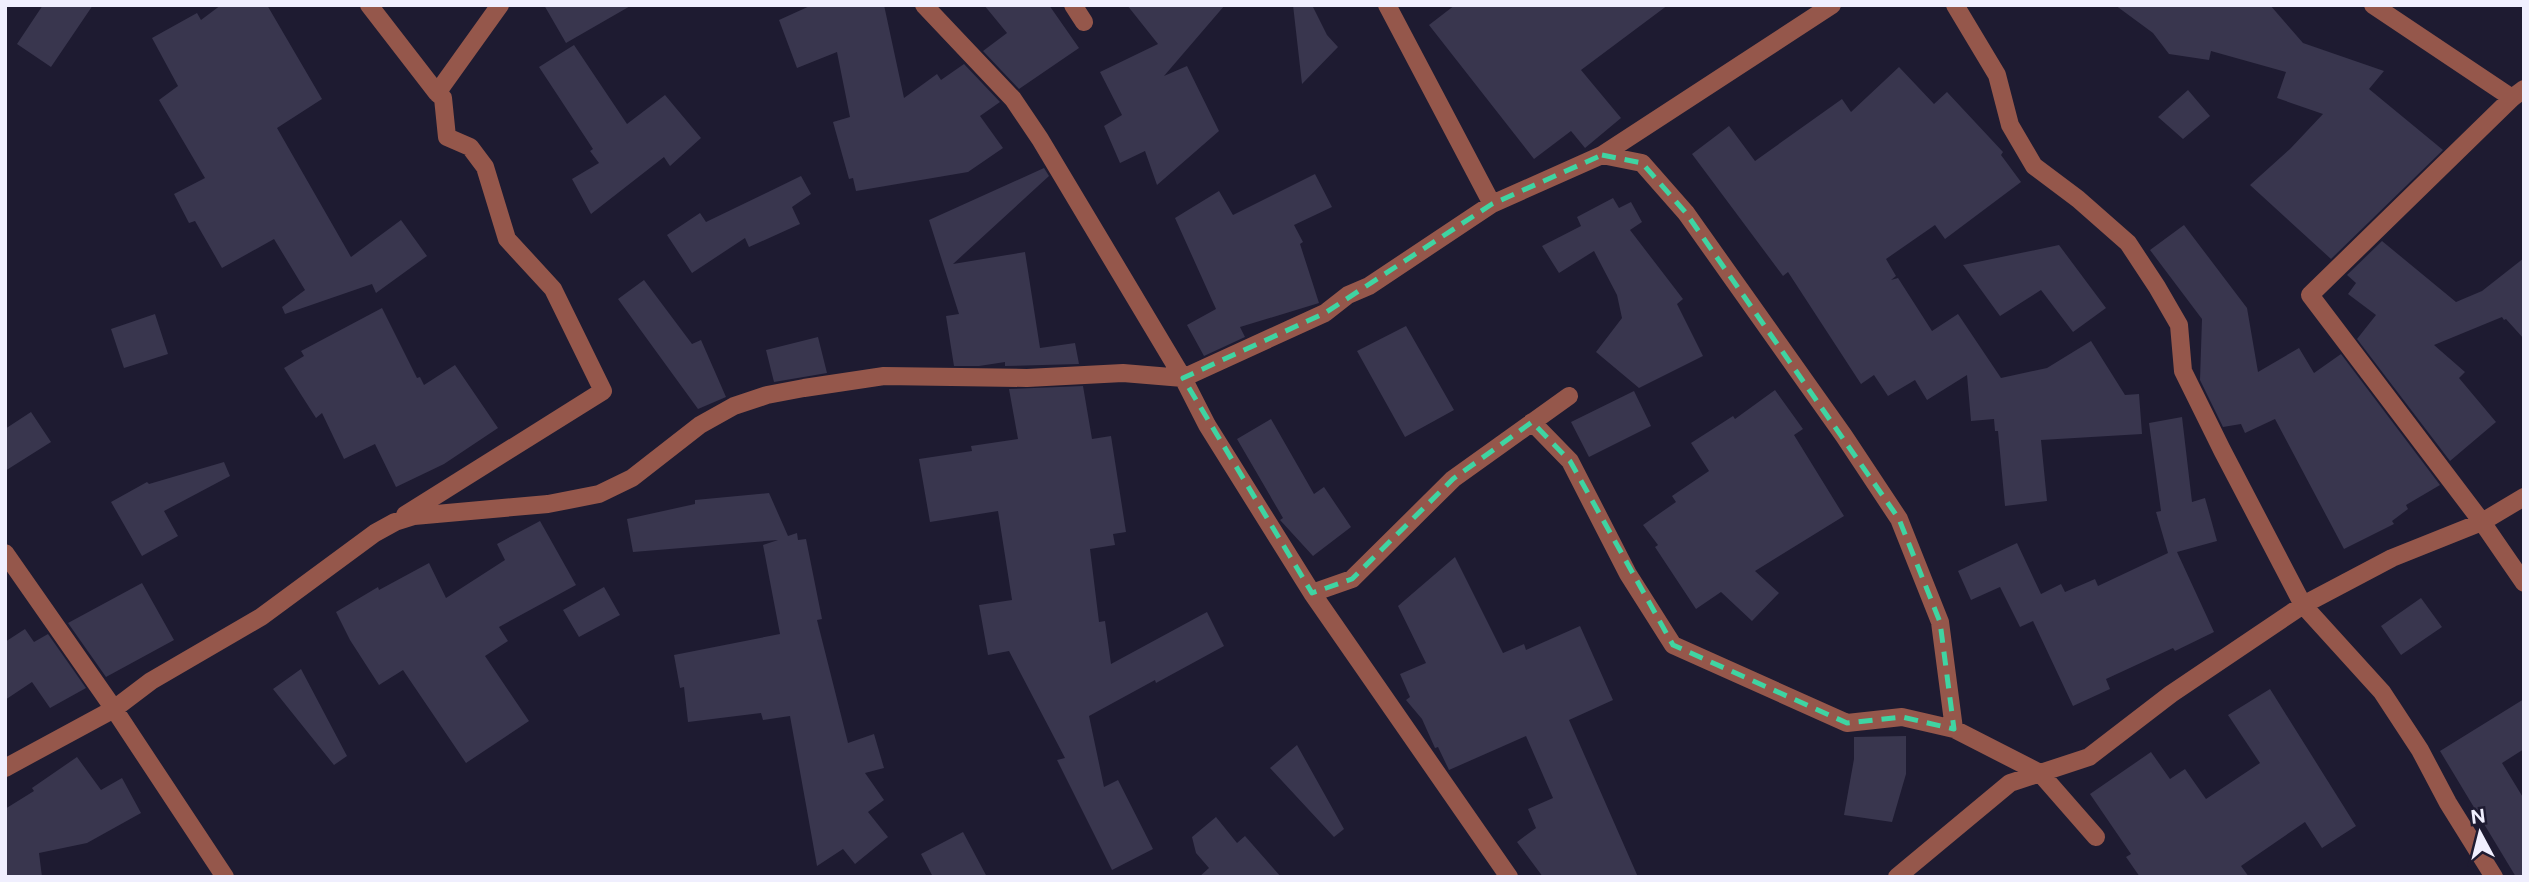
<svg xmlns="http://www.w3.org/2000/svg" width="2529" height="882" viewBox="0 0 2529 882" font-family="'Public Sans',sans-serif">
<rect width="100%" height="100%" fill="#1e1b31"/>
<!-- building -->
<path fill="#39364e" d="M 43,5 L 93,5 L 51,67 L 17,44 Z
M 221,5 L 267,5 L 322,99 L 277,128 L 351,257 L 401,220 L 427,256 L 376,293 L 372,284 L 285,314 L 282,307 L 305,290 L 274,239 L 222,268 L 195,221 L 189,223 L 174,194 L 205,178 L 159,100 L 178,86 L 152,38 L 197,13 L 201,20 Z
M 544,5 L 632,5 L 566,43 Z
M 812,5 L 884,5 L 904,98 L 937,74 L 941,80 L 964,64 L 1000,102 L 980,116 L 1003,148 L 968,172 L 856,191 L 853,178 L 849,179 L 833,122 L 850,117 L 837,52 L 797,68 L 779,20 Z
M 984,5 L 1049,5 L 1079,48 L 1019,89 L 983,51 L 1007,33 Z
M 1127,5 L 1225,5 L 1164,76 L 1187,66 L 1219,131 L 1157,185 L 1145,151 L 1120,163 L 1104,126 L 1122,115 L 1100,72 L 1158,44 Z
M 1293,5 L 1312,5 L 1327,35 L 1338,47 L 1302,84 Z
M 1455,5 L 1668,5 L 1581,70 L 1621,118 L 1585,148 L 1571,131 L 1534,159 L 1429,25 Z
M 2115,5 L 2270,5 L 2303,43 L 2384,71 L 2369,89 L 2443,150 L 2331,259 L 2250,185 L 2290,149 L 2323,114 L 2277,98 L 2286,72 L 2211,51 L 2209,60 L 2169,54 L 2153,33 Z
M 574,45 L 627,124 L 665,95 L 701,138 L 670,166 L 664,157 L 591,214 L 572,179 L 599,163 L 590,151 L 593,149 L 539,67 Z
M 1899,67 L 1934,104 L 1947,92 L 2003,152 L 2001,155 L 2021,182 L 1945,239 L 1935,225 L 1886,259 L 1896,276 L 1891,280 L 1898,278 L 1932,331 L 1958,314 L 2001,378 L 2047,368 L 2091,341 L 2125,395 L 2139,394 L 2142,434 L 2041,440 L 2047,501 L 2005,506 L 1998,431 L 1995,431 L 1994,419 L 1971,421 L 1967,375 L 1927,400 L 1915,380 L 1888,396 L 1874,375 L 1861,384 L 1788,272 L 1783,276 L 1692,154 L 1729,126 L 1755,161 L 1842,99 L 1851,112 Z
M 2188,90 L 2210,116 L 2183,139 L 2158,117 Z
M 1044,168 L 1049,176 L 953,264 L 1025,252 L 1040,348 L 1075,343 L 1079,364 L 1005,366 L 1005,362 L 979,366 L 954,366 L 946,316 L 959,314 L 929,220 Z
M 1315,174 L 1332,207 L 1294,225 L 1303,242 L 1300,244 L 1319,303 L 1240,327 L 1245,337 L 1204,356 L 1187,325 L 1216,309 L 1175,218 L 1219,191 L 1233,215 Z
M 801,176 L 811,194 L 792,207 L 800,224 L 749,247 L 745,238 L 692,273 L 667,235 L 700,213 L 706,222 Z
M 1613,198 L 1619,208 L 1631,202 L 1642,222 L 1630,230 L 1683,299 L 1677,304 L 1703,356 L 1639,388 L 1596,352 L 1622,318 L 1617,295 L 1594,251 L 1559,273 L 1542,246 L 1581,226 L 1577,217 Z
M 2184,225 L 2247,308 L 2258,372 L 2299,348 L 2314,373 L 2341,354 L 2440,485 L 2406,505 L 2408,509 L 2392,521 L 2394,524 L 2344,549 L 2275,419 L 2245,433 L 2241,424 L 2223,427 L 2200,380 L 2202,319 L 2150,250 Z
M 2382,241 L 2456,302 L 2482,291 L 2524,258 L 2524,339 L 2506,319 L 2504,320 L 2502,317 L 2434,345 L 2465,372 L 2459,378 L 2496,422 L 2450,461 L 2357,339 L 2376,315 L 2348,294 L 2356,283 L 2347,275 Z
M 2059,245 L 2106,308 L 2073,332 L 2041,290 L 2000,316 L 1963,265 Z
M 644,280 L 692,344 L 701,340 L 726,397 L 698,409 L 618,299 Z
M 382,308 L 417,378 L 420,377 L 424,385 L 455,365 L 498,428 L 444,464 L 396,487 L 375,444 L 344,459 L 322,413 L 316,418 L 284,368 L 304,356 L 301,351 Z
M 155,314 L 168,354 L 124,368 L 111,329 Z
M 1406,326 L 1454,410 L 1405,437 L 1357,351 Z
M 818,337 L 827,373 L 774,382 L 766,350 Z
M 1083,386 L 1092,439 L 1111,436 L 1126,532 L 1113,534 L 1115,545 L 1090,549 L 1099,622 L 1105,621 L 1111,664 L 1207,612 L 1224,646 L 1156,683 L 1155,680 L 1089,716 L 1104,787 L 1118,780 L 1153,849 L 1112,870 L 1057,760 L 1065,758 L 1009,651 L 988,655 L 979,605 L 1012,600 L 998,511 L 930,522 L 919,459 L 972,451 L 971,446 L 1018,439 L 1009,389 Z
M 1775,390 L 1803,429 L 1794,435 L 1844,516 L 1755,571 L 1779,593 L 1752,621 L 1721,592 L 1696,609 L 1655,547 L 1658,545 L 1643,525 L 1676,502 L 1672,496 L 1709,471 L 1691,443 L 1733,416 L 1735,419 Z
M 1634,391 L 1651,426 L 1589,457 L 1571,422 Z
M 31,412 L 51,442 L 5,471 L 5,429 Z
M 2182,417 L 2192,502 L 2205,498 L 2217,541 L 2177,552 L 2214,632 L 2175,651 L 2173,648 L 2106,679 L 2110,689 L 2073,706 L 2033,621 L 2020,627 L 2000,587 L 1971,600 L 1958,571 L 2017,543 L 2041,594 L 2061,584 L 2065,592 L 2095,579 L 2098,586 L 2168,553 L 2156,512 L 2161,511 L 2149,423 Z
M 1271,419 L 1314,494 L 1324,487 L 1351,527 L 1313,556 L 1280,520 L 1283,518 L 1237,439 Z
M 224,462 L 230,476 L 164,511 L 178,536 L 142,556 L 111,502 L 147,482 L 149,484 Z
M 769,493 L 788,536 L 797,533 L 798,540 L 806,539 L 822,619 L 817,620 L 848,743 L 874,734 L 884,768 L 865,773 L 884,800 L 868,812 L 888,837 L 855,864 L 843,849 L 817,866 L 790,716 L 763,720 L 761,713 L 688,722 L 684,687 L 680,688 L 674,655 L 780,634 L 763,545 L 778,540 L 633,552 L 627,519 L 695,504 L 695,500 Z
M 540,521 L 576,585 L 499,627 L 508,641 L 485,656 L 529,721 L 466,763 L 403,670 L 379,685 L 350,640 L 336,612 L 378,587 L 379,590 L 429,563 L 446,598 L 505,560 L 497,544 Z
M 1455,557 L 1503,653 L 1524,644 L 1526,650 L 1580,626 L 1613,700 L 1569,720 L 1638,877 L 1543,877 L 1517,842 L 1536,828 L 1528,809 L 1553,798 L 1526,736 L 1449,770 L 1438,747 L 1435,748 L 1422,719 L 1406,700 L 1410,697 L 1400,674 L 1426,663 L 1398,606 Z
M 142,583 L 174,640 L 106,677 L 68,623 Z
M 604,587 L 620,615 L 579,637 L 563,610 Z
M 2421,598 L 2442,627 L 2401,655 L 2381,626 Z
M 25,629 L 34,642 L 48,634 L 86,688 L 50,708 L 32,682 L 5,700 L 5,642 Z
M 301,669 L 347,756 L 334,765 L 273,689 Z
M 2270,689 L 2356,826 L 2322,848 L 2305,822 L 2241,866 L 2249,877 L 2140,877 L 2126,857 L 2131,854 L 2090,794 L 2151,752 L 2170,779 L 2185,769 L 2206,799 L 2260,763 L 2228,715 Z
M 2524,699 L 2524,749 L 2502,763 L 2524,799 L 2524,877 L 2516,877 L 2440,751 Z
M 1906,736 L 1906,774 L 1892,822 L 1844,815 L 1854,759 L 1854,737 Z
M 1297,745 L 1344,829 L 1334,837 L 1270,768 Z
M 77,757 L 101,790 L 122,778 L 141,813 L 87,843 L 39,853 L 42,877 L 5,877 L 5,809 L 34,791 L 32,788 Z
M 1216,817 L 1237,843 L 1245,836 L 1281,877 L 1199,877 L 1209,868 L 1196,853 L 1192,837 Z
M 963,832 L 987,877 L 933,877 L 921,854 Z"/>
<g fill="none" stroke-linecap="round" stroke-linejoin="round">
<!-- street -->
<path stroke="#95574b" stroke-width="18" d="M 369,5 L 437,93
M 924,5 L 1013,99 L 1040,139 L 1183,378 L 1207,425 L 1312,593 L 1509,877
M 1073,5 L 1084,22
M 1387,5 L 1492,204
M 1955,5 L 1997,75 L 2010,125 L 2034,166 L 2078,199 L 2128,243 L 2157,287 L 2179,325 L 2183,371 L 2222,450 L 2303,605 L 2382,692 L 2420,750 L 2448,803 L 2494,877
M 2373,5 L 2512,98
M 2524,89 L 2512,98 L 2310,295 L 2482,522 L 2524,583
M 1602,155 L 1642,163 L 1686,213 L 1844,436 L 1899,519 L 1940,622 L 1954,729
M 1532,422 L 1570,461 L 1628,574 L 1673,645 L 1847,723 L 1902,717 L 1954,729 L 2040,773 L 2096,837
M 405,515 L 603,391 L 553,289 L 507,239 L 485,167 L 470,147 L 447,137 L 443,98 L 437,93 L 500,5
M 5,553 L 114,709 L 225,877
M 1312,593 L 1352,579 L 1453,479 L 1569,396
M 5,768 L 114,709 L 151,681 L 261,617 L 375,533 L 395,522 L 414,516 L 548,504 L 599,494 L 632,478 L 700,425 L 734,406 L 767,395 L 804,388 L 884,376 L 1027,378 L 1123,373 L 1183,378 L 1325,313 L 1348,295 L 1369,286 L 1492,204 L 1602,155 L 1832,5
M 1897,877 L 2010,783 L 2089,757 L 2171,694 L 2303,605 L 2392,558 L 2482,522 L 2524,497"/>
</g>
<!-- marked area -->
<path fill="none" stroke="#3fd4a2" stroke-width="5" stroke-dasharray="14 9" stroke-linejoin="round" d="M 1602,155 L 1642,163 L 1686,213 L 1899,519 L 1940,622 L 1954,729 L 1902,717 L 1847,723 L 1673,645 L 1570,461 L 1532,422 L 1453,479 L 1352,579 L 1312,593 L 1183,378 L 1325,313 L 1492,204 Z"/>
<!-- border -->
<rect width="2529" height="882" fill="none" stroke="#f0effe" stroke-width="14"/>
<!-- north arrow -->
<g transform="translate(2480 833) rotate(353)" stroke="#1e1b31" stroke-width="5" paint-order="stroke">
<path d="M0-5L12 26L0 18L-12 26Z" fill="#f0effe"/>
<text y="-10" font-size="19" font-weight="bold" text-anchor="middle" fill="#f0effe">N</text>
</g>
</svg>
